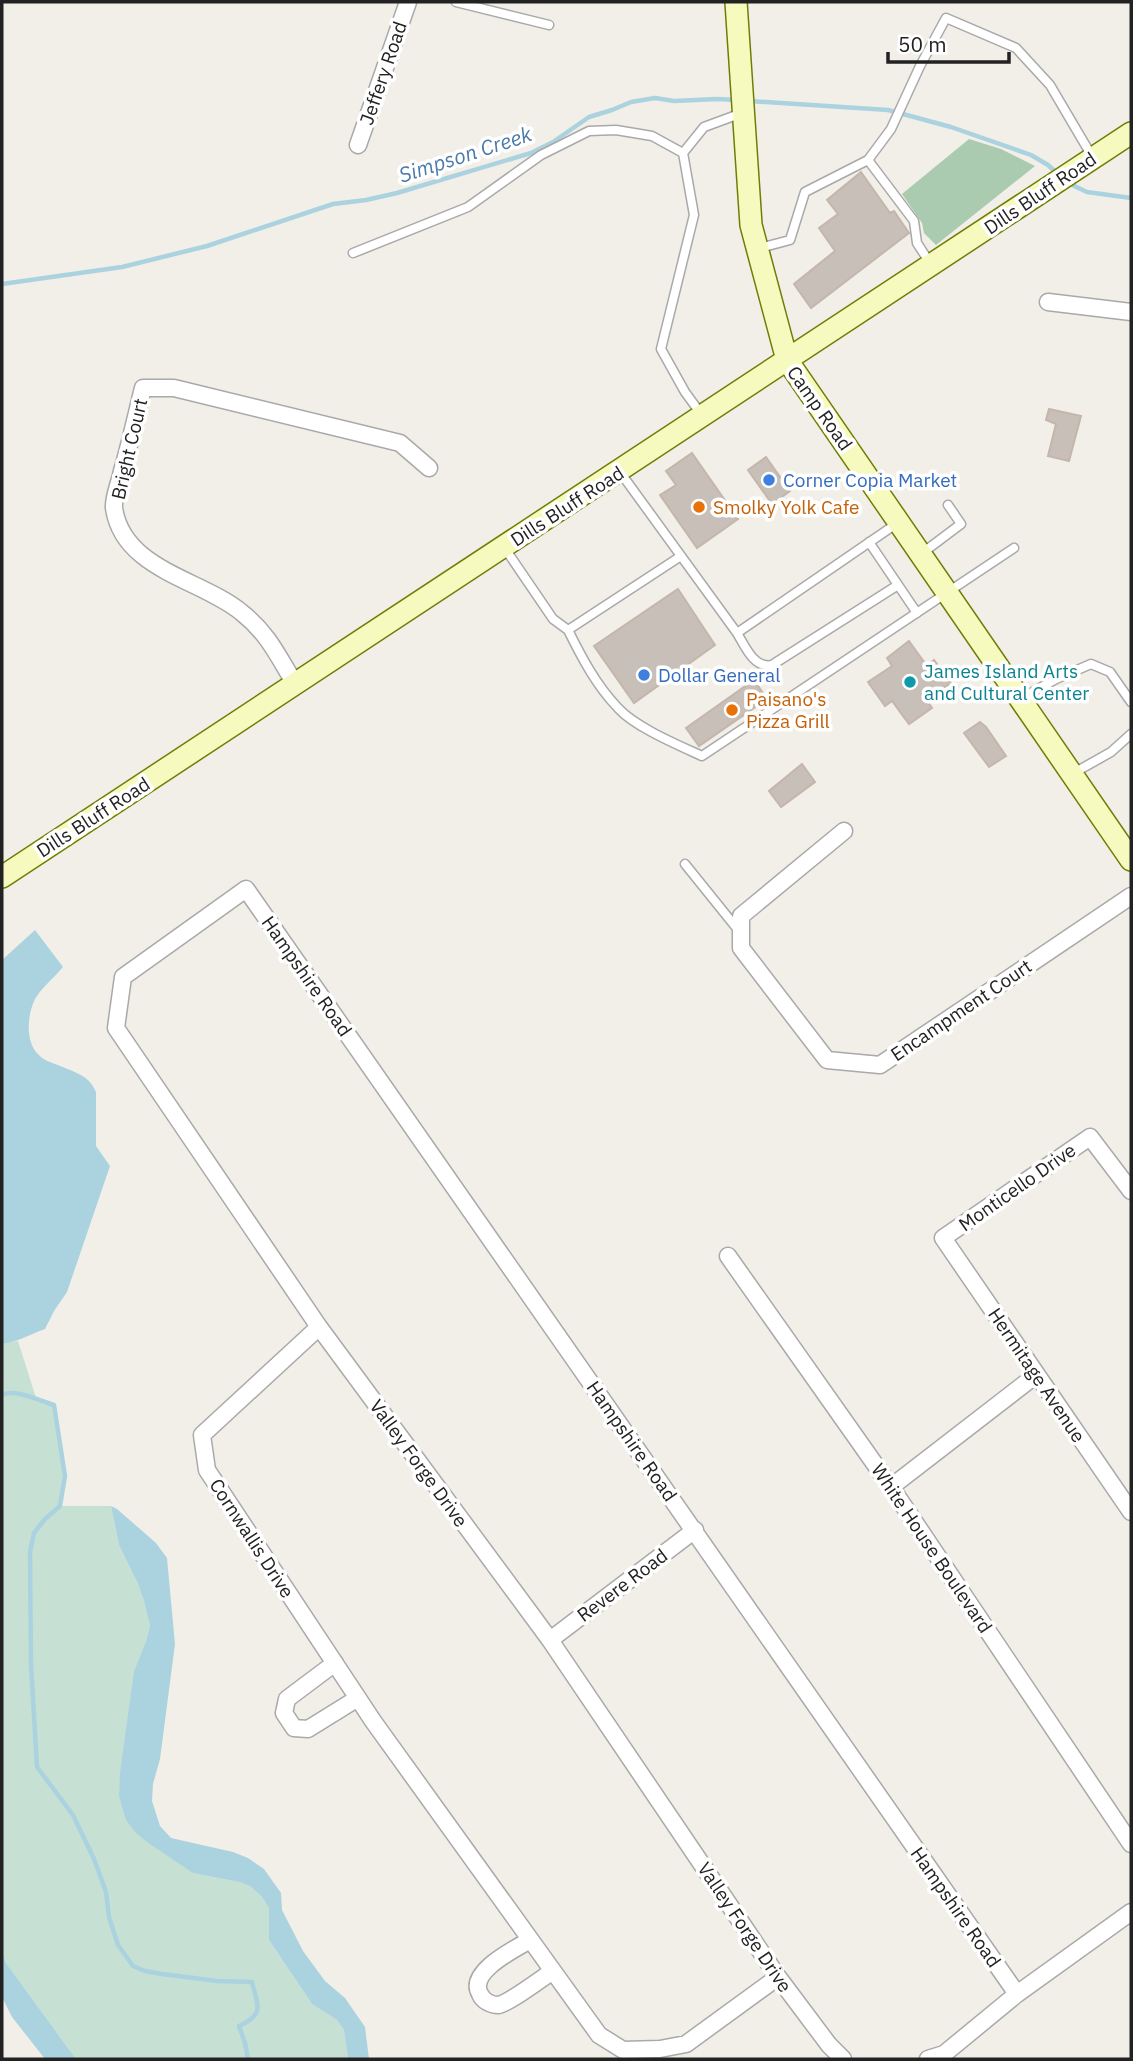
<svg xmlns="http://www.w3.org/2000/svg" width="1133" height="2061" viewBox="0 0 1133 2061" font-family="'IBM Plex Sans',sans-serif">
<rect width="100%" height="100%" fill="#f2efe9"/>
<!-- wetland -->
<path fill="#c6e0d4" d="M 18,1341 L 37,1401 L 54,1405 L 65,1476 L 60,1506 L 111,1506 L 119,1545 L 138,1584 L 144,1601 L 150,1626 L 146,1641 L 134,1671 L 119,1796 L 193,1873 L 239,1882 L 250,1886 L 262,1897 L 269,1908 L 269,1940 L 312,2004 L 337,2020 L 344,2030 L 348,2059 L 76,2059 L 6,1963 L 2,1950 L 2,1344 Z"/>
<!-- cemetery -->
<path fill="#aacbaf" d="M 969,139 L 1001,149 L 1035,166 L 936,245 L 924,233 L 922,223 L 902,194 Z"/>
<!-- water -->
<path fill="#aad3df" d="M 35,930 L 63,967 C 54,978 42,987 35,999 C 27,1015 25,1043 39,1055 C 43,1060 52,1063 58,1065 C 74,1072 89,1075 96,1092 L 96,1146 L 110,1166 L 67,1292 L 54,1311 L 45,1329 C 30,1334 18,1342 2,1344 L 2,960 Z
M 111,1506 L 117,1509 L 156,1543 L 167,1558 L 175,1644 L 160,1759 L 153,1784 L 152,1801 L 160,1826 L 171,1838 L 233,1852 L 248,1858 L 264,1869 L 281,1893 L 282,1910 L 303,1951 L 325,1981 L 345,1998 L 365,2027 L 369,2059 L 348,2059 L 344,2030 L 337,2020 L 312,2004 L 269,1940 L 269,1908 L 262,1897 L 250,1886 L 239,1882 L 193,1873 L 147,1842 L 136,1833 L 126,1820 L 119,1796 L 120,1773 L 134,1671 L 146,1641 L 150,1626 L 144,1601 L 138,1584 L 119,1545 Z
M 2,1950 L 6,1963 L 76,2059 L 45,2059 L 12,2017 L 2,1997 Z"/>
<g fill="none" stroke-linecap="round" stroke-linejoin="round">
<!-- stream -->
<path stroke="#aad3df" stroke-width="4.5" d="M 749,101 L 888,110 L 951,127 L 1031,155 L 1048,165 L 1059,175
M 1068,183 L 1087,192 L 1131,198
M 2,284 L 122,267 L 207,246 L 333,204 L 366,200 L 397,193 L 531,153 L 553,142 L 589,117 L 612,110 L 631,102 L 655,98 L 674,101 L 717,99 L 737,100
M 2,1395 C 16,1388 39,1401 54,1405 L 65,1476 L 60,1506 L 45,1519 L 34,1533 L 30,1552 L 31,1665 L 37,1767 L 73,1815 L 94,1859 L 106,1892 L 109,1917 L 118,1945 L 133,1966 L 145,1971 L 162,1974 L 217,1981 L 252,1982 C 257,2005 266,2014 239,2026 L 245,2043 L 248,2059"/>
</g>
<!-- building -->
<path fill="#c7bfb8" stroke="#c4b6ab" stroke-width="2" d="M 861,172 L 890,213 L 894,211 L 909,233 L 811,308 L 794,284 L 835,251 L 819,228 L 838,214 L 827,200 Z
M 1049,409 L 1081,416 L 1069,461 L 1048,456 L 1056,424 L 1046,420 Z
M 692,453 L 738,519 L 697,548 L 660,495 L 676,485 L 666,471 Z
M 766,457 L 790,491 L 772,504 L 748,470 Z
M 678,589 L 715,645 L 634,703 L 594,646 Z
M 909,641 L 927,666 L 934,660 L 951,683 L 926,699 L 932,708 L 909,724 L 892,701 L 885,706 L 868,682 L 892,666 L 887,658 Z
M 754,680 L 767,699 L 699,746 L 686,728 Z
M 980,722 L 986,727 L 1006,756 L 989,767 L 964,733 Z
M 802,764 L 815,782 L 781,807 L 769,791 Z"/>
<g fill="none" stroke-linecap="round" stroke-linejoin="round">
<!-- lane casing -->
<g stroke="#a9a9a9" stroke-width="11">
<path id="lane" d="M 456,2 L 549,25
M 868,160 L 914,221 L 917,243 L 930,263
M 760,248 L 790,240 L 805,192 L 868,160 L 891,129 L 920,66 L 946,18 L 1016,48 L 1050,85 L 1093,158
M 353,253 L 468,207 L 541,155 L 589,131 L 616,130 L 652,136 L 683,153
M 701,414 L 685,392 L 661,349 L 694,215 L 683,153 L 704,127 L 742,113
M 620,472 L 737,633 L 896,524
M 869,542 L 917,613
M 504,547 L 553,619 L 568,630 L 681,556
M 921,554 L 961,524 L 948,505
M 568,630 C 582,658 596,685 618,708 C 635,727 678,745 702,756 L 1014,548
M 737,633 C 745,646 754,669 772,665 L 898,585
M 1020,699 L 1056,679 L 1091,664 L 1110,672 L 1131,702
M 1072,774 L 1111,752 L 1131,734
M 685,864 L 739,931"/>
</g>
<!-- street casing -->
<g stroke="#a9a9a9" stroke-width="19">
<path id="street" d="M 358,145 L 408,2
M 1048,302 L 1131,312
M 295,684 C 278,656 268,633 241,612 C 201,579 123,570 114,508 C 113,497 120,482 122,471 C 130,444 136,416 143,388 L 174,388 L 400,443 L 429,468
M 844,831 L 741,916 L 741,948 L 827,1060 L 880,1065 L 1131,896
M 1131,1191 L 1090,1137 L 943,1238 L 1131,1512
M 728,1256 L 891,1487 L 1131,1844
M 319,1327 L 202,1435 L 207,1470 L 373,1721 L 599,2035 L 623,2050 L 660,2049 L 686,2044 L 778,1977
M 891,1487 L 1036,1375
M 550,1640 L 695,1530
M 335,1663 L 287,1699 L 284,1713 L 294,1728 L 308,1729 L 358,1698
M 530,1940 C 515,1949 467,1972 480,1994 C 483,2001 491,2005 498,2005 C 508,2004 542,1978 553,1971
M 843,2059 L 829,2045 L 778,1977 L 550,1640 L 319,1327 L 116,1028 L 123,977 L 246,889 L 1017,1994
M 928,2059 L 944,2054 L 1017,1994 L 1131,1912"/>
</g>
<!-- secondary casing -->
<g stroke="#707d05" stroke-width="24">
<path id="secondary" d="M 736,2 L 751,225 L 787,360 L 1131,860
M 2,877 L 1131,133"/>
</g>
<!-- lane -->
<use href="#lane" stroke="#fff" stroke-width="8"/>
<!-- street -->
<use href="#street" stroke="#fff" stroke-width="16"/>
<!-- secondary -->
<use href="#secondary" stroke="#f7fabf" stroke-width="21"/>
</g>
<!-- markers -->
<g fill="#3f7fe0" stroke="#fff" stroke-width="2.5">
<circle cx="769" cy="480" r="7"/>
<circle cx="644" cy="675" r="7"/>
</g>
<g fill="#e8710a" stroke="#fff" stroke-width="2.5">
<circle cx="699" cy="507" r="7"/>
<circle cx="732" cy="710" r="7"/>
</g>
<circle fill="#0f9aa8" stroke="#fff" stroke-width="2.5" cx="910" cy="682" r="7"/>
<g text-anchor="middle" dominant-baseline="central" stroke-width="7" stroke-linejoin="round" paint-order="stroke">
<!-- street labels -->
<g font-size="19" fill="#222" stroke="#fff">
<text transform="translate(383 73) rotate(-71)">Jeffery Road</text>
<text transform="translate(1040 193) rotate(-34)">Dills Bluff Road</text>
<text transform="translate(820 408) rotate(55)">Camp Road</text>
<text transform="translate(129 449) rotate(-77)">Bright Court</text>
<text transform="translate(567 506) rotate(-33)">Dills Bluff Road</text>
<text transform="translate(93 817) rotate(-33)">Dills Bluff Road</text>
<text transform="translate(307 976) rotate(55)">Hampshire Road</text>
<text transform="translate(961 1010) rotate(-34)">Encampment Court</text>
<text transform="translate(1017 1187) rotate(-35)">Monticello Drive</text>
<text transform="translate(1037 1375) rotate(56)">Hermitage Avenue</text>
<text transform="translate(632 1441) rotate(55)">Hampshire Road</text>
<text transform="translate(419 1463) rotate(54)">Valley Forge Drive</text>
<text transform="translate(252 1538) rotate(57)">Cornwallis Drive</text>
<text transform="translate(932 1548) rotate(56)">White House Boulevard</text>
<text transform="translate(622 1585) rotate(-37)">Revere Road</text>
<text transform="translate(956 1907) rotate(55)">Hampshire Road</text>
<text transform="translate(745 1927) rotate(56)">Valley Forge Drive</text>
</g>
<!-- shop labels -->
<g font-size="19" fill="#366cbe" stroke="#fff" text-anchor="start">
<text x="783" y="480">Corner Copia Market</text>
<text x="658" y="675">Dollar General</text>
</g>
<!-- food labels -->
<g font-size="19" fill="#c56008" stroke="#fff" text-anchor="start">
<text x="713" y="507">Smolky Yolk Cafe</text>
<text x="746" y="699">Paisano's<tspan x="746" dy="22">Pizza Grill</tspan></text>
</g>
<!-- culture labels -->
<g font-size="19" fill="#0d838f" stroke="#fff" text-anchor="start">
<text x="924" y="671">James Island Arts<tspan x="924" dy="22">and Cultural Center</tspan></text>
</g>
<!-- water labels -->
<g font-size="21" font-style="italic" fill="#4a7aab" stroke="#fff">
<text transform="translate(465 154) rotate(-18)">Simpson Creek</text>
</g>
</g>
<!-- border -->
<rect width="1133" height="2061" fill="none" stroke="#222222" stroke-width="7"/>
<!-- scale -->
<path d="M888 52v10h121v-10" fill="none" stroke="#222222" stroke-width="3.5"/>
<text x="898" y="52" font-size="21" fill="#222222" stroke="#ffffff" stroke-width="5" paint-order="stroke">50 m</text>
</svg>
